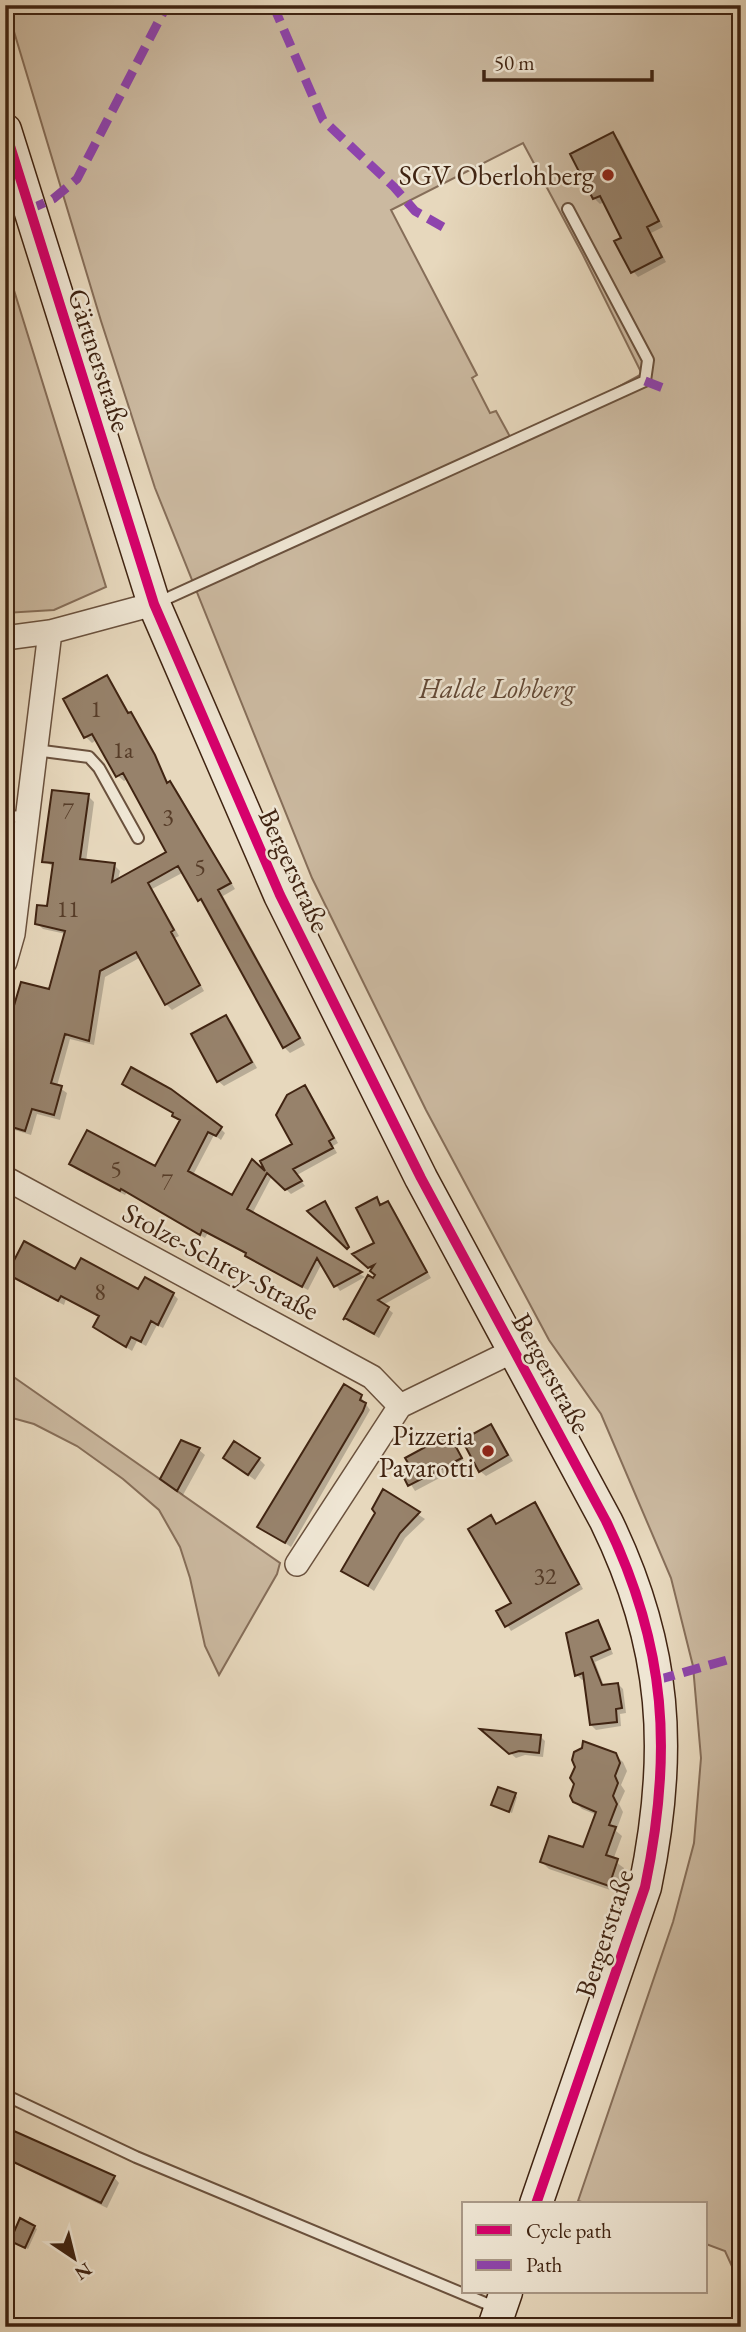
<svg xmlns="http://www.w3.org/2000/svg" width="746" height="2332" viewBox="0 0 746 2332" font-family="'EB Garamond',serif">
<rect width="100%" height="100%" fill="#e7d8bd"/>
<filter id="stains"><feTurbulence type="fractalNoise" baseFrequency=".00286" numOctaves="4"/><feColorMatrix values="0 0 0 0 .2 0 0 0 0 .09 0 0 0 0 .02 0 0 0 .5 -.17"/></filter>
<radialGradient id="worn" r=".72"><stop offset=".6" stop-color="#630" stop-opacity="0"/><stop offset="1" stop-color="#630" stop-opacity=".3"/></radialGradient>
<!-- green -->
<path fill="#cbb9a0" stroke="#866e59" stroke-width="2" fill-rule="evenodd" d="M 6,5 L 741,5 L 741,2286 L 725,2251 L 706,2244 L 706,2204 L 589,2204 L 578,2201 L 673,1922 L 694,1843 L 701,1758 L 693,1666 L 671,1578 L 601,1414 L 549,1340 L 426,1110 L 312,878 L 155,488 L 101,321 ZM 523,143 L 583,255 L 642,374 L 514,444 L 496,411 L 490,413 L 472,378 L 477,375 L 391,210 Z
M 8,271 L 106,587 L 54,610 L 5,613 L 5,273 Z
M 5,1371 L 280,1563 L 277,1574 L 219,1675 L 205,1646 L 190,1578 L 180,1547 L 159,1510 L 123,1479 L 77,1446 L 34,1424 L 5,1416 Z"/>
<!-- shadow -->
<path fill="#0003" d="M 613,134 L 619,140 L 663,227 L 651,233 L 666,262 L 638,277 L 633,271 L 623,239 L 604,202 L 600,204 L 594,198 Z
M 106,677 L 112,683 L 130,714 L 136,720 L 169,784 L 176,789 L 235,889 L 223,896 L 305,1045 L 290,1053 L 284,1047 L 184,872 L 152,889 L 179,936 L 175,938 L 204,991 L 172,1010 L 166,1004 L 141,957 L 105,977 L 94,1045 L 70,1039 L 57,1086 L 67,1093 L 60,1120 L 37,1114 L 31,1135 L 5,1127 L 5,1103 L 50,991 L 66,934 L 43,929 L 37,923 L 48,908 L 54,867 L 44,861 L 88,796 L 94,802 L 86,862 L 114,865 L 120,871 L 118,880 L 169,852 L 128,779 L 124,781 L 118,776 L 98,739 L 92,743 L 86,737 Z
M 226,1017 L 232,1023 L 257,1068 L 224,1086 L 218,1081 Z
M 124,1084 L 220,1128 L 225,1133 L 221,1140 L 214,1135 L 193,1175 L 233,1197 L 252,1161 L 271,1178 L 262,1161 L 294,1144 L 305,1087 L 310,1092 L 338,1143 L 333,1146 L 337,1153 L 297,1175 L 305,1186 L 291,1194 L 272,1176 L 252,1214 L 365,1277 L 340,1291 L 322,1263 L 308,1290 L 252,1261 L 247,1255 L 208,1233 L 205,1238 L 127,1192 L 125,1195 L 76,1169 L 71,1164 L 156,1169 L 181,1122 L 175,1114 Z
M 376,1199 L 382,1206 L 388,1203 L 393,1208 L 431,1278 L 383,1305 L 393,1313 L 379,1338 L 345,1319 L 369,1277 L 374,1280 L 377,1275 L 355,1254 L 377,1244 Z
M 76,1271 L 139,1291 L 173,1294 L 178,1299 L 163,1328 L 157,1325 L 146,1346 L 137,1341 L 132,1351 L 95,1327 L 100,1318 L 66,1299 L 64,1305 L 14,1279 L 9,1274 Z
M 361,1397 L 370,1410 L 291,1547 L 259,1526 Z
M 491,1426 L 496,1432 L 513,1461 L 486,1476 L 480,1471 Z
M 448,1436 L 466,1464 L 415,1491 L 401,1469 Z
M 182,1442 L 199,1450 L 205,1455 L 183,1495 L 162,1479 Z
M 225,1458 L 259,1459 L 265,1465 L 255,1480 Z
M 384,1492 L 425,1519 L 405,1538 L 374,1591 L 343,1570 L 377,1512 Z
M 535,1505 L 539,1509 L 583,1589 L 511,1631 L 499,1612 L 513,1604 L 491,1517 L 497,1525 Z
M 597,1622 L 602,1627 L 613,1654 L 595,1662 L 604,1686 L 618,1684 L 623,1689 L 626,1713 L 620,1714 L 621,1726 L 596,1730 L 591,1725 L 585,1679 L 582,1680 L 577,1675 Z
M 484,1731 L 540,1736 L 545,1741 L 543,1757 L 525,1755 L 516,1758 Z
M 615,1755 L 623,1762 L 627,1771 L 621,1785 L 625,1791 L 619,1804 L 623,1812 L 616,1831 L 622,1836 L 613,1860 L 624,1868 L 616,1892 L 549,1869 L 542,1862 L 584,1850 L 597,1815 L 582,1809 L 574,1801 Z
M 515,1795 L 517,1797 L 512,1813 L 493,1805 Z
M 5,2129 L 114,2177 L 119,2183 L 107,2208 L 5,2159 Z
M 34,2227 L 37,2229 L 28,2249 L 15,2243 Z"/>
<!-- building -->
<path fill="#97826b" stroke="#402412" stroke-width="2" d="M 613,132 L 659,221 L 647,227 L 662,257 L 631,273 L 614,241 L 621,238 L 600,196 L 593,199 L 570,154 Z
M 107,675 L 128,713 L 131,712 L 155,755 L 167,783 L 170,781 L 231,883 L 218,890 L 300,1038 L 283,1048 L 201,899 L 198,901 L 178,866 L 148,883 L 174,930 L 171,932 L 200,985 L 165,1005 L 136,952 L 100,971 L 89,1041 L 65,1034 L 51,1083 L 62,1086 L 54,1115 L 32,1109 L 25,1131 L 5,1125 L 5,1036 L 21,982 L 49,989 L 65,931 L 35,924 L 37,905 L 47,906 L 53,863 L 42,862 L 52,790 L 89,794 L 80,859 L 115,863 L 112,882 L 166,852 L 123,773 L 116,777 L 92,734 L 84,738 L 63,699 Z
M 226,1015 L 252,1062 L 217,1082 L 191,1034 Z
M 131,1067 L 171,1089 L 222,1127 L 216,1136 L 208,1132 L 188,1171 L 232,1195 L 252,1159 L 265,1171 L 260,1161 L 292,1144 L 276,1115 L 287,1095 L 305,1085 L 334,1138 L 329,1141 L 333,1148 L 293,1169 L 302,1181 L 285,1190 L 267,1173 L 247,1209 L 362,1272 L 334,1287 L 317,1258 L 302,1287 L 245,1256 L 246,1253 L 202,1230 L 200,1235 L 121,1189 L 120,1191 L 69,1164 L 87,1130 L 155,1166 L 180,1120 L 172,1116 L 173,1113 L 122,1084 Z
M 377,1197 L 380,1205 L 388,1201 L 427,1272 L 378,1300 L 389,1307 L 374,1334 L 345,1318 L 343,1320 L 368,1275 L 373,1278 L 375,1275 L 370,1271 L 374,1265 L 368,1268 L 352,1254 L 374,1243 L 356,1208 Z
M 325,1201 L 349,1247 L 347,1249 L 307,1211 Z
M 24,1241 L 75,1269 L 81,1258 L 138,1289 L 145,1277 L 174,1293 L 158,1325 L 151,1321 L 141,1342 L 131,1337 L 126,1347 L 93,1327 L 99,1316 L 61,1296 L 58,1301 L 7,1274 Z
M 344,1384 L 362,1395 L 360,1400 L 366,1403 L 363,1411 L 285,1543 L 257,1527 Z
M 491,1424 L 508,1455 L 479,1472 L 462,1440 Z
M 449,1434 L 462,1458 L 408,1486 L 399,1468 L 408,1463 L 405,1458 Z
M 181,1440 L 200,1448 L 177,1491 L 160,1479 Z
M 234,1441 L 260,1458 L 248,1475 L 223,1458 Z
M 383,1489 L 420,1512 L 400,1533 L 368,1586 L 341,1571 L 375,1513 L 372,1509 Z
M 535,1502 L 579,1584 L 505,1627 L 496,1611 L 511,1603 L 468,1529 L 491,1515 L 496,1524 Z
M 598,1620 L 610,1649 L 591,1657 L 602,1685 L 618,1683 L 622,1708 L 616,1709 L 617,1722 L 590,1725 L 583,1673 L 575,1676 L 566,1633 Z
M 480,1729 L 541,1735 L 539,1753 L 519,1751 L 509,1754 Z
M 583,1741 L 616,1753 L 620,1763 L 615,1776 L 618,1783 L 613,1796 L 617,1804 L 609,1825 L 616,1827 L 606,1855 L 618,1859 L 609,1886 L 540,1862 L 549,1836 L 583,1847 L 596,1812 L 573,1802 L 570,1796 L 574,1784 L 570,1778 L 575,1767 L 572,1760 L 574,1752 L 582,1748 Z
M 498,1787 L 516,1793 L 509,1812 L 491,1805 Z
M 5,2127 L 115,2176 L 101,2203 L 5,2158 Z
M 20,2218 L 35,2226 L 25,2248 L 10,2241 Z"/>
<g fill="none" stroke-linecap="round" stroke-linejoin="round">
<!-- lane casing -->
<g stroke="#6a513d" stroke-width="14">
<path id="lane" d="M 157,603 L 645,381 L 648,360 L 568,209
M 35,750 L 89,757 L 99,768 L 138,838
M 5,816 L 27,817
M 5,2095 L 136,2157 L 497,2308"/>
</g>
<!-- street casing -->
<g stroke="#6a513d" stroke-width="26">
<path id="street" d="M 5,638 L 50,632 L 154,604
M 5,962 L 13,934 L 50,632
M 5,1178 L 372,1377 L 400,1406
M 297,1564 L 400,1406 L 513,1351"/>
</g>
<!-- secondary casing -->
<g stroke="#402412" stroke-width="35">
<path id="secondary" d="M 5,130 L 154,604 L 280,895 L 421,1178 L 606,1521 C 667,1646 673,1753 645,1887 L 536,2204
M 494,2327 L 506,2292"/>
</g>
<!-- lane -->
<use href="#lane" stroke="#efe6d4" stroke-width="10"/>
<!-- street -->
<use href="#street" stroke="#efe6d4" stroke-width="23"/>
<!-- secondary -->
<use href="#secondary" stroke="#efe6d4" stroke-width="32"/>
<!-- quiet -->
<path stroke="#8e44ad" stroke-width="9" stroke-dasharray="18 9" stroke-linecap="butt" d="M 273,5 L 323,120 L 394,187 L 415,211 L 443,227
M 28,210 L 53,199 L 77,179 L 167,5
M 645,381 L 663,388
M 657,1680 L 741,1656"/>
<!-- cycleway casing -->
<g stroke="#efe6d4" stroke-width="15">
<path id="cycleway" d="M 5,130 L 154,604 L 280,895 L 421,1178 L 606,1521 C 667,1646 673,1753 645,1887 L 536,2204"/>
</g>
<!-- cycleway -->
<use href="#cycleway" stroke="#d6006c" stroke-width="10"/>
</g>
<!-- markers -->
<g fill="#8f2418" stroke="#efe6d4" stroke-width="2.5">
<circle cx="608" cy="175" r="7"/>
<circle cx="488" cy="1451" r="7"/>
</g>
<g text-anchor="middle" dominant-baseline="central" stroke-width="5" stroke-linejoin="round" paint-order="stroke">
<!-- number labels -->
<g font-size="24" fill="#563c28">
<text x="96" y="708">1</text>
<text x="123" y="749">1a</text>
<text x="68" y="810">7</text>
<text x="168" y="816">3</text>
<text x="200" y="866">5</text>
<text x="68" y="908">11</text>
<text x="116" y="1168">5</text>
<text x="167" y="1181">7</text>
<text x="100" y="1291">8</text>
<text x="545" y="1575">32</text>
</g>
<!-- poi labels -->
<g font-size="28" fill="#402412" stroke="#efe6d4" text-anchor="end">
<text x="594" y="175">SGV Oberlohberg</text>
<text x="474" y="1435">Pizzeria<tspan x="474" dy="32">Pavarotti</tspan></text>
</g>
<!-- street labels -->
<g font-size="28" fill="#402412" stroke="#efe6d4">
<text transform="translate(100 360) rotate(72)">Gärtnerstraße</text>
<text transform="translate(295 870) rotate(65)">Bergerstraße</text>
<text transform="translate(221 1261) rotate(28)">Stolze-Schrey-Straße</text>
<text transform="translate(552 1373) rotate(61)">Bergerstraße</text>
<text transform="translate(604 1933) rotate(-72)">Bergerstraße</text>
</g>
<!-- park labels -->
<g font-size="28" font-style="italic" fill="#634936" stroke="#efe6d4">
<text x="497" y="688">Halde Lohberg</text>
</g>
</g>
<!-- margin -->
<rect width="746" height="2332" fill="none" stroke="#e7d8bd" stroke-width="28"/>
<rect x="7" y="7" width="732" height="2318" fill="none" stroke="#402412" stroke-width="3.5"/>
<rect x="14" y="14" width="718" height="2304" fill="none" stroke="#402412" stroke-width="2"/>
<!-- legend -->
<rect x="462" y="2202" width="245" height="91" fill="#efe6d4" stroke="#a99886" stroke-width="2"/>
<rect x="476" y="2225" width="35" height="10" fill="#d6006c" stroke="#a99886" stroke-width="2"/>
<text x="526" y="2238" font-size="21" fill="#402412">Cycle path</text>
<rect x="476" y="2260" width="35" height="10" fill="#8e44ad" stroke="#a99886" stroke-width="2"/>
<text x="526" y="2272" font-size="21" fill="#402412">Path</text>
<!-- north arrow -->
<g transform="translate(74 2258) rotate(145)" stroke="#efe6d4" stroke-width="5" paint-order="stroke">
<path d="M0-5L12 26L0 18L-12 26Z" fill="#402412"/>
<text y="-10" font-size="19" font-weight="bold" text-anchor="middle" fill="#402412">N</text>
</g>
<!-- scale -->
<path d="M484 70v10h168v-10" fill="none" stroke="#402412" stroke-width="3.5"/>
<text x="494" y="70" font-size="21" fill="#402412" stroke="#efe6d4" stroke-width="5" paint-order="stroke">50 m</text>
<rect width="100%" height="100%" filter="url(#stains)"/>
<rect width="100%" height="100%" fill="url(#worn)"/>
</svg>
